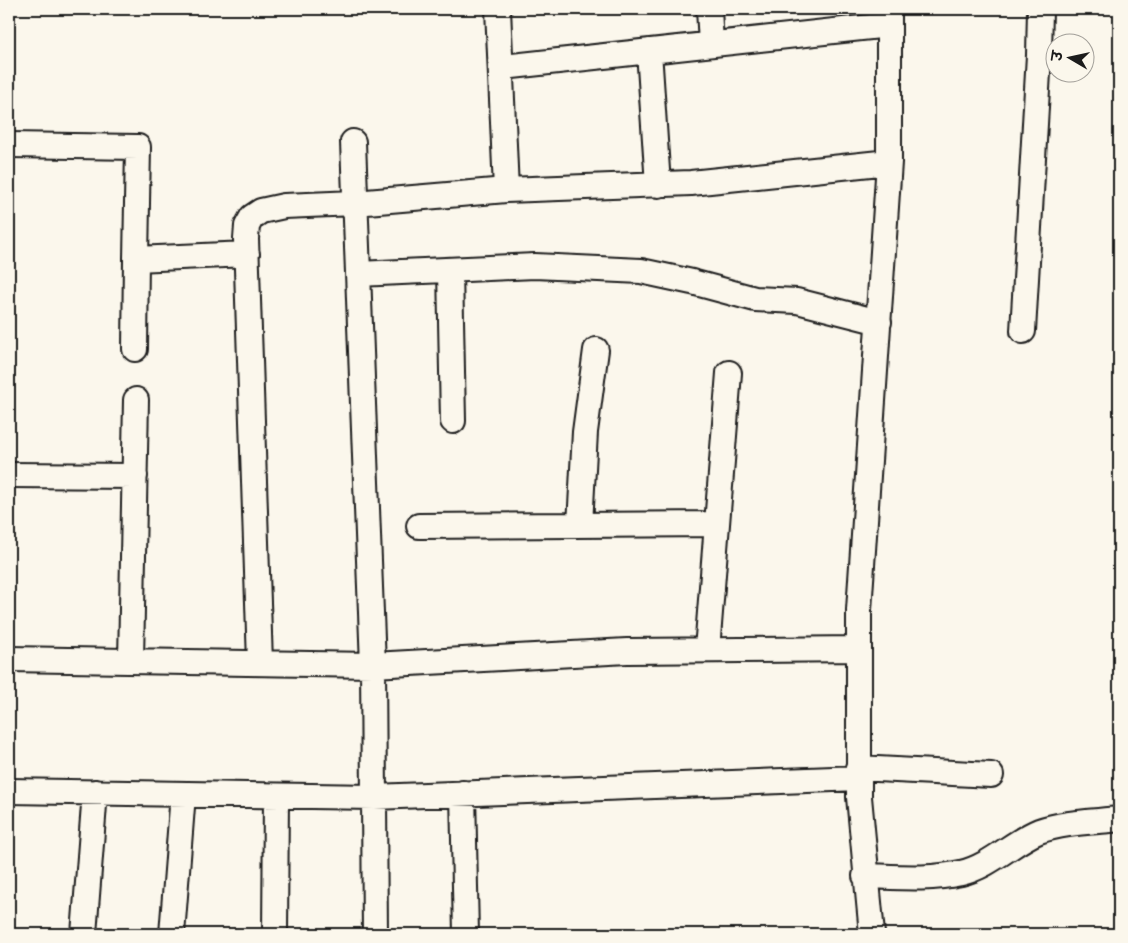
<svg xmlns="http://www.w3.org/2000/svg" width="1128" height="943" viewBox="0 0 1128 943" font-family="Sriracha,'Playpen Sans Deva',sans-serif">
<rect width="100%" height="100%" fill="#fbf7ec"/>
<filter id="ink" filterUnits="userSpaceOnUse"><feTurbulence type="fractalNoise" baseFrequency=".02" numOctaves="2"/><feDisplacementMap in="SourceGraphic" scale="10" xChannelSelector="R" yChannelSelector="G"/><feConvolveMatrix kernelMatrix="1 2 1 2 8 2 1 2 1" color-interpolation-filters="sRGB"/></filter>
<g filter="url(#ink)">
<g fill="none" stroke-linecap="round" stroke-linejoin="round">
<!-- minor casing -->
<g stroke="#1c1c1c" stroke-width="28">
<path id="minor" d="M 498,9 L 506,190
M 709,9 L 711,44
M 649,51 L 658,185
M 503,67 L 889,25
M 353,142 L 373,665 L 375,934
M 9,145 L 138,147 L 136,259 L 247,254
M 450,270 L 453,421
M 358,274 L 535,266 L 641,271 L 692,282 L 755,299 L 797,301 L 879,322
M 1023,331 L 1039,55 L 1040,9
M 135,349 L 136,259
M 9,475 L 135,476
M 580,525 L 585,432 L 596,350
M 419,526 L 717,524
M 707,650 L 729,373
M 9,659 L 373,665 L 627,651 L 858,649
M 131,661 L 136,400
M 260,663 L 246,239 L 247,226 L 252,217 L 261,211 L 284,206 L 355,203 L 506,190 L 691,183 L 889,162
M 858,768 L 991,775
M 9,791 L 374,797 L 859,778
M 463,793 L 466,934
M 865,876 C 897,877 930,880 961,873 C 991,866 1012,842 1039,831 C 1064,822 1093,822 1119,819
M 84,934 L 95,792
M 172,934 L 183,794
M 275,934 L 276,796
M 872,934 L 859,797 L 859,610 L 889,162 L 889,9"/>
</g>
<!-- minor -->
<use href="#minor" stroke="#fbf7ec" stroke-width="24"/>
</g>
</g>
<!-- margin -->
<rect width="1128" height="943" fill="none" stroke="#fbf7ec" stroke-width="30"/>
<rect x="15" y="15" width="1098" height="913" fill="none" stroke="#1c1c1c" stroke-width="2" filter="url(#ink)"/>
<!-- north arrow -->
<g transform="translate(1070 58) rotate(279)"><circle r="24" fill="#fbf7ec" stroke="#a29f99"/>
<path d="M0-4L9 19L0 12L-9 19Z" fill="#1c1c1c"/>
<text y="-8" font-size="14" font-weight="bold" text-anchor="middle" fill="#1c1c1c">उ</text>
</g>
</svg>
